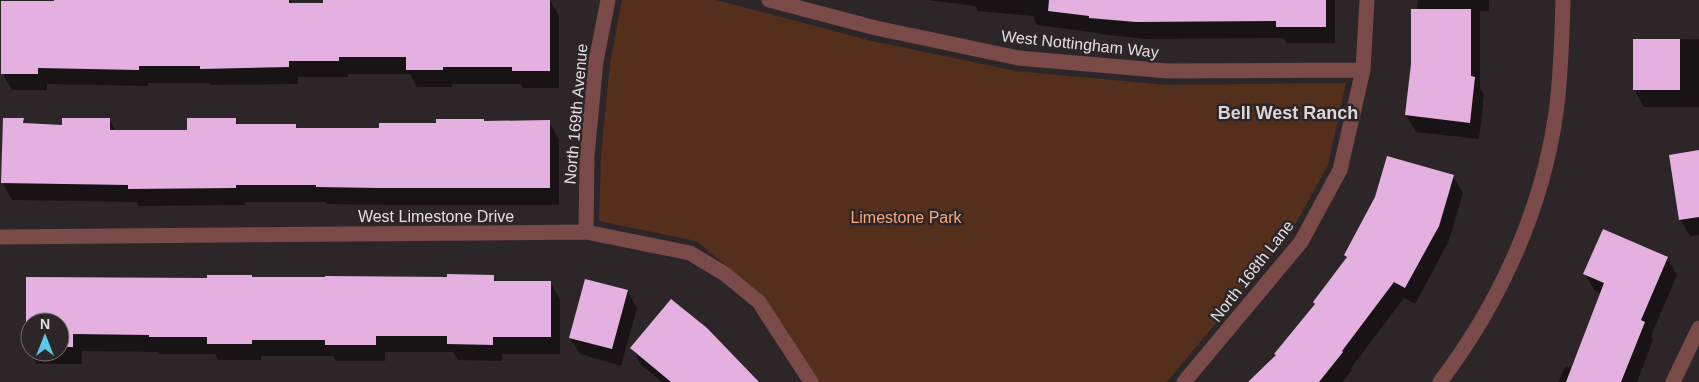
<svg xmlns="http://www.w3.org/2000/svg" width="1699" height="382" viewBox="0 0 1699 382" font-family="Helvetica,sans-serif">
<rect width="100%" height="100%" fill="#2d2629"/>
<!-- green -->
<path fill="#542f1b" d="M 622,0 L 716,0 L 872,41 L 1016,71 L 1167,85 L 1346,83 L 1328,165 L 1290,234 L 1167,382 L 818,382 L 755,289 L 696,241 L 599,221 L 601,156 L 610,63 Z"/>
<!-- shadow -->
<path fill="#0007" fill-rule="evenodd" d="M 56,0 L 290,0 L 293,4 L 324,4 L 324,0 L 550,0 L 559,16 L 559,88 L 523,88 L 521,84 L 452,84 L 452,87 L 417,87 L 410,74 L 348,74 L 348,77 L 298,77 L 298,84 L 211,85 L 210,83 L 148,83 L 148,86 L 47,84 L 47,90 L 12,90 L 2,73 L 56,3 Z
M 927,0 L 1335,0 L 1335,43 L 1287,43 L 1283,38 L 1146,39 L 1100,34 L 1099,33 L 1037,25 L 1033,16 L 978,11 L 975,6 Z
M 1418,0 L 1489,0 L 1489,11 L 1480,11 L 1480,88 L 1484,95 L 1479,139 L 1416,132 L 1406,115 Z
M 1699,39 L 1699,107 L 1644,107 L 1634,90 L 1634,40 Z
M 23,119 L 26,125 L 63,126 L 109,119 L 116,131 L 188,131 L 235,119 L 239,125 L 295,125 L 298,129 L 380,129 L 437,124 L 549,122 L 559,139 L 559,205 L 390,205 L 327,204 L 326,202 L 245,202 L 245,205 L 139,206 L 137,202 L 12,200 L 3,183 Z
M 1699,152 L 1699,235 L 1690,236 L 1680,220 Z
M 1453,176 L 1463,193 L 1448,243 L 1415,304 L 1404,298 L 1351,368 L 1352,370 L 1342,382 L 1250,382 L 1277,356 L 1316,305 L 1348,259 L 1345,255 ZM 1449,187 L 1451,187 L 1438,232 L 1436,231 Z
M 1667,258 L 1677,275 L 1651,336 L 1653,340 L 1637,382 L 1558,382 L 1566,366 L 1572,369 L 1601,294 L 1595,291 L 1585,274 Z
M 493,276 L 497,283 L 551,283 L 560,300 L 560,354 L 502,354 L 502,361 L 458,360 L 453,352 L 385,352 L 385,361 L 336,361 L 333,356 L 261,356 L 261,360 L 218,360 L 215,354 L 160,354 L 158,352 L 82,351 L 82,364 L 37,364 L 27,347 L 27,278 L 448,278 ZM 30,322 L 60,322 L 60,352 L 30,352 Z
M 627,291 L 637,308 L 621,366 L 580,354 L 570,338 Z
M 632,348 L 756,382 L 662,382 L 641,365 Z"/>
<!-- building -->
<path fill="#e3b0e0" d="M 54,0 L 289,0 L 289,3 L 323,3 L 323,0 L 550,0 L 550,71 L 512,71 L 512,67 L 443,67 L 443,70 L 406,70 L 406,57 L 339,57 L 339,61 L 289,61 L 289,67 L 200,69 L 200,66 L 139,66 L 139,70 L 38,68 L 38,74 L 1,74 L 1,1 L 54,1 Z
M 1049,0 L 1326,0 L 1326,27 L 1276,27 L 1276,21 L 1136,22 L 1089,18 L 1089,16 L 1048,11 Z
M 1411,9 L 1471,9 L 1471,76 L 1475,77 L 1470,123 L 1405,115 L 1411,64 Z
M 1633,39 L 1680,39 L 1680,90 L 1633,90 Z
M 3,118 L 24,118 L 23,123 L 62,125 L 62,118 L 110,118 L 110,130 L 187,130 L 187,118 L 236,118 L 236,124 L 296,124 L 296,128 L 379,128 L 379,123 L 436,123 L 436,119 L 484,119 L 484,121 L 550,120 L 550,188 L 379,188 L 316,187 L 316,185 L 236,185 L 236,188 L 128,189 L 128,185 L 1,183 Z
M 1699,150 L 1699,217 L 1679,220 L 1669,155 Z
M 1387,156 L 1454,175 L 1439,226 L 1405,288 L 1394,282 L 1342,351 L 1343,352 L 1319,382 L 1248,382 L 1276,355 L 1274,354 L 1315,304 L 1313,302 L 1347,257 L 1344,255 L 1375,197 Z
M 1603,229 L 1668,257 L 1641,320 L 1645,322 L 1621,382 L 1566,382 L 1604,283 L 1583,274 Z
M 447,274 L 494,275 L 494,281 L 551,281 L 551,337 L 493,337 L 493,345 L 447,344 L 447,336 L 376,336 L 376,345 L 325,345 L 325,340 L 252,340 L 252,344 L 207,344 L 207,337 L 149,337 L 149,335 L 73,334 L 73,347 L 60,347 L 60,322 L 30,322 L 30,347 L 26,347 L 26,277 L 207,278 L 207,275 L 252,275 L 252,277 L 325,277 L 325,276 L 447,277 Z
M 585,279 L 628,290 L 612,349 L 569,338 Z
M 671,299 L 707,328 L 759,382 L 671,382 L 630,348 Z"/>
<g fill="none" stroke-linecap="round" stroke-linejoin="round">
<!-- minor -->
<path stroke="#7a4a49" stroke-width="15" d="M 769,0 L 876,28 L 1018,58 L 1168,71 L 1363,70
M 586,232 L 587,155 L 596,61 L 608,0
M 0,237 L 586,232 L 690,253 L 725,274 L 759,302 L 811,382
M 1184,382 L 1301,242 L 1340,170 L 1363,70 L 1367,0
M 1440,382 C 1499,304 1542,211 1556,113 C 1561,76 1562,38 1563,0
M 1673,382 L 1699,328"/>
</g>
<g text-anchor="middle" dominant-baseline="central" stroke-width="5" stroke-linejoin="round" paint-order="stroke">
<!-- street labels -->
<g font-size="16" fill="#e3dfe0" stroke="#2d2629">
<text transform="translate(1080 44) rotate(6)">West Nottingham Way</text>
<text transform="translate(576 114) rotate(-85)">North 169th Avenue</text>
<text x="436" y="216">West Limestone Drive</text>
<text transform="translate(1252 271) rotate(-52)">North 168th Lane</text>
</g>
<!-- park labels -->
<g font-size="16" fill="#fba77a" stroke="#2d2629">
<text x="906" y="217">Limestone Park</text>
</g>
<!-- neighbourhood labels -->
<g font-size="18" font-weight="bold" fill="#ded5d8" stroke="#2d2629">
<text x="1288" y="113">Bell West Ranch</text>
</g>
</g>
<!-- north arrow -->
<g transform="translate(45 337)"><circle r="24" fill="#2d2629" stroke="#767072"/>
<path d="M0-4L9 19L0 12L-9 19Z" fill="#5cc7e8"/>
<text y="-8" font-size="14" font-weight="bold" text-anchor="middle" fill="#e3dfe0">N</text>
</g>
</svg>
